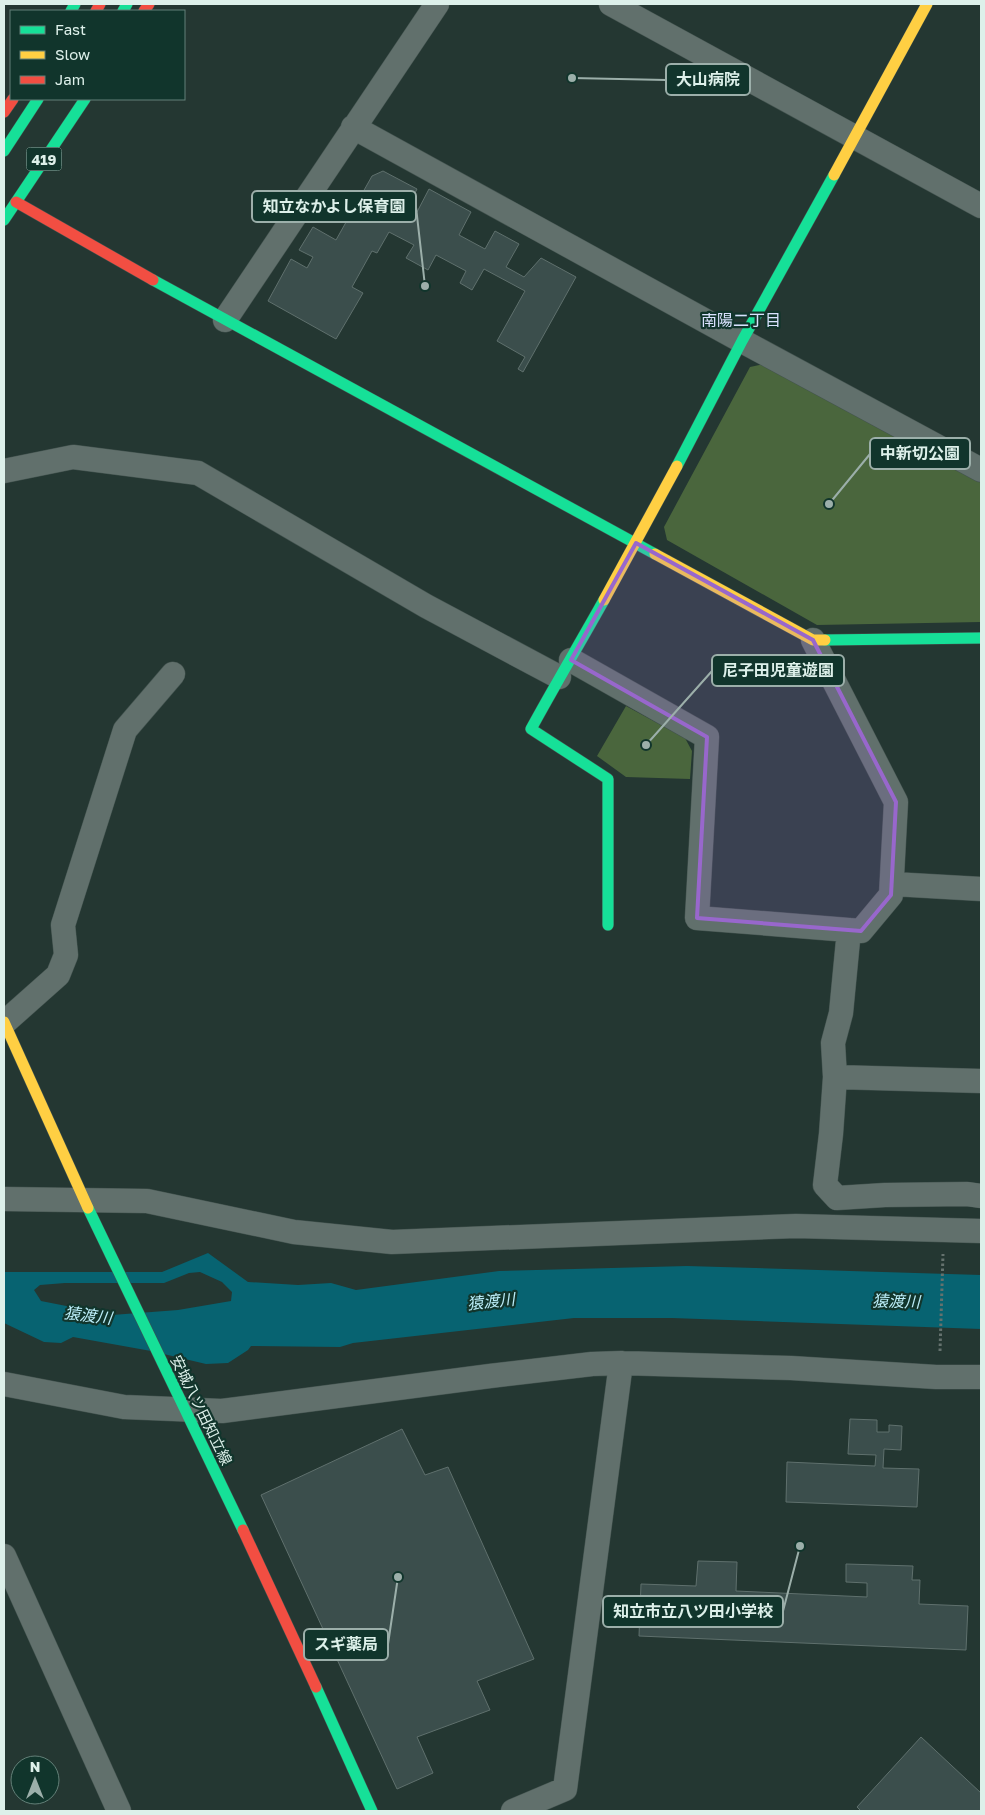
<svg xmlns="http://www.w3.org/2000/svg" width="985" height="1815" viewBox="0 0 985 1815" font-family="'Golos Text','Noto Sans JP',sans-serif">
<rect width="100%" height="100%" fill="#243732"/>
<!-- green -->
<path fill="#4a663d" d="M 764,364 L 981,482 L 981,622 L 817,625 L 667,540 L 664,527 L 750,367 Z
M 626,706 L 685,738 L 692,751 L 690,779 L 626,777 L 597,756 Z"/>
<!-- water -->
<path fill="#076371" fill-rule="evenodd" d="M 208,1253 L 248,1282 L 298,1285 L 331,1283 L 356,1290 L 499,1271 L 687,1266 L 981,1275 L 981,1329 L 672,1318 L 574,1318 L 353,1343 L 340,1347 L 251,1346 L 248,1350 L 228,1363 L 206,1364 L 151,1351 L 73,1337 L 61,1343 L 44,1342 L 4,1323 L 4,1272 L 162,1272 ZM 200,1272 L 222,1282 L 232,1292 L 231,1301 L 178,1310 L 112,1315 L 41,1301 L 34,1290 L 40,1285 L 65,1283 L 164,1283 L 189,1273 Z"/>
<!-- building -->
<path fill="#3b4e4c" stroke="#5f706d" d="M 383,171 L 417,189 L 408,207 L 417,212 L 429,189 L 471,212 L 459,235 L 485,249 L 495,231 L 519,244 L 506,267 L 524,277 L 541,258 L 576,277 L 523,372 L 518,369 L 525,357 L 497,341 L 525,291 L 484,269 L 472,290 L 460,283 L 466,271 L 436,255 L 428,270 L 406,258 L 414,245 L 389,232 L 377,253 L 372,251 L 352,287 L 363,293 L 336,339 L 268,301 L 291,259 L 307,268 L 313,257 L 299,250 L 313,227 L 336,240 L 372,176 Z
M 850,1419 L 877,1420 L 877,1432 L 889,1432 L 889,1425 L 902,1426 L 901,1450 L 884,1449 L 883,1468 L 919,1469 L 917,1507 L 786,1502 L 787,1462 L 875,1466 L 876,1455 L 848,1454 Z
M 402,1429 L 425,1475 L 448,1467 L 534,1659 L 477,1681 L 490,1710 L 417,1737 L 433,1773 L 397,1789 L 261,1495 Z
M 698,1561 L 737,1562 L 736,1591 L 867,1597 L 867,1583 L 846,1582 L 846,1564 L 913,1566 L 912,1580 L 920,1580 L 919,1604 L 968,1606 L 966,1650 L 639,1636 L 641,1584 L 696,1586 Z
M 921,1737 L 981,1793 L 981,1811 L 861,1811 L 857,1807 Z"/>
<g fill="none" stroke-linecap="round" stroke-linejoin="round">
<!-- street casing -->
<g stroke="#43534f" stroke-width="25">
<path id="street" d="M 611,4 L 981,206
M 353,127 L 742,341 L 981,470
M 225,320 L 437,4
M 4,471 L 73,457 L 198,473 L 426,606 L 559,677
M 571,660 L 707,737 L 697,918 L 861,931 L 891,895 L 896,802 L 813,640
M 893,884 L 981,889
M 849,930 L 841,1013 L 833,1043 L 835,1077 L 831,1134 L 825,1185 L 837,1198 L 885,1195 L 967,1194 L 981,1196
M 4,1023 L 58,975 L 66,955 L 63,925 L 125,730 L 173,674
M 835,1077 L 981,1081
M 4,1199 L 147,1201 L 294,1232 L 392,1242 L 796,1226 L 981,1231
M 4,1384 L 124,1407 L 222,1411 L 490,1376 L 592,1364 L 621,1363 L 791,1368 L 936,1377 L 981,1377
M 4,1556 L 119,1811
M 513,1811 L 565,1789 L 621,1363"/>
</g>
<!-- fast casing -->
<g stroke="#43534f" stroke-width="12">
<path id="fast" d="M 71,11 L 75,4
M 123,11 L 127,4
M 4,151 L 38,99
M 4,220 L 85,99
M 153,280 L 655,554
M 677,466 L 742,341 L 834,175
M 604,600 C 580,643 555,685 531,729 L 608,779 L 608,925
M 825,640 L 981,638
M 88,1208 L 243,1530
M 316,1687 L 372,1811"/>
</g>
<!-- slow casing -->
<g stroke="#43534f" stroke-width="12">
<path id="slow" d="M 834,175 L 927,4
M 655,554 L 813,640 L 825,640
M 604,600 L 677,466
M 4,1022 L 88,1208"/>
</g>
<!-- jam casing -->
<g stroke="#43534f" stroke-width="12">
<path id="jam" d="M 96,11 L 100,4
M 144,11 L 149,4
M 4,112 L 13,99
M 16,202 L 153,280
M 243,1530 L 316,1687"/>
</g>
<!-- path -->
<path stroke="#65726e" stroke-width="3" stroke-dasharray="2.5 2.5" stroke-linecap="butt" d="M 940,1351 L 943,1254"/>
<!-- street -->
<use href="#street" stroke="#61706c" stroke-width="24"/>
<!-- fast -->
<use href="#fast" stroke="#16e098" stroke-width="11"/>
<!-- slow -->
<use href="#slow" stroke="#ffcf43" stroke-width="11"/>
<!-- jam -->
<use href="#jam" stroke="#f24e42" stroke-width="11"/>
</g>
<!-- marked area -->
<path fill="#9867cc" fill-opacity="0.2" stroke="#9867cc" stroke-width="4" stroke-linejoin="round" d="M 636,543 L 813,640 L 896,802 L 891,895 L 861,931 L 697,918 L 707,737 L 571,660 Z"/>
<g text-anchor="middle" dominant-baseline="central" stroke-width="4.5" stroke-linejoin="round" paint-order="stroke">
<!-- shield labels -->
<rect fill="#11352c" stroke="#a0b8b1" stroke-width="1" x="26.5" y="147.5" width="35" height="23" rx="4"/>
<g font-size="14" font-weight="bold" fill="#ddf0ea">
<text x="44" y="159">419</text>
</g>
<!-- street labels -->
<g font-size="15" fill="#ddf0ea" stroke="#11352c">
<text transform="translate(202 1410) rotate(64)">安城八ツ田知立線</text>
</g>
<!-- neighbourhood labels -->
<g font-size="16" fill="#d8e1fd" stroke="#11352c">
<text x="741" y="320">南陽二丁目</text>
</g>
<!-- water labels -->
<g font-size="16" font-style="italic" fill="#bbedf8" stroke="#11352c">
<text transform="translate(491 1301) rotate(-6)">猿渡川</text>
<text transform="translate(896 1301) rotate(1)">猿渡川</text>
<text transform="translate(88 1315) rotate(7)">猿渡川</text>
</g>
</g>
<!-- callouts -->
<path fill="none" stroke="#9cafaa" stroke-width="2" d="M572 78L666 80M425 286L416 207M829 504L870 454M646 745L712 671M800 1546L783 1611M398 1577L388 1644"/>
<g fill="#9cafaa" stroke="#11352c" stroke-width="2">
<circle cx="572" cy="78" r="5"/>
<circle cx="425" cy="286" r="5"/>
<circle cx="829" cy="504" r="5"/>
<circle cx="646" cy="745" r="5"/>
<circle cx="800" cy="1546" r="5"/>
<circle cx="398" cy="1577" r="5"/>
</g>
<g fill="#11352c" stroke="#9cafaa" stroke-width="2">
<rect x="666" y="64" width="84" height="31" rx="5"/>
<rect x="252" y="191" width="164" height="31" rx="5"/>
<rect x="870" y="438" width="100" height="31" rx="5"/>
<rect x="712" y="655" width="132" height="31" rx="5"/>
<rect x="603" y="1596" width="180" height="31" rx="5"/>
<rect x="304" y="1629" width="84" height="31" rx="5"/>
</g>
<g font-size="16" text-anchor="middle" font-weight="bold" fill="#ddf0ea">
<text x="708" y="85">大山病院</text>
<text x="334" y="212">知立なかよし保育園</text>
<text x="920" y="459">中新切公園</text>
<text x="778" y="676">尼子田児童遊園</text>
<text x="693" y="1617">知立市立八ツ田小学校</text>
<text x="346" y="1650">スギ薬局</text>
</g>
<!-- border -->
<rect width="985" height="1815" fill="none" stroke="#ddf0ea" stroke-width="10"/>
<!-- legend -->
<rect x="10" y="10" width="175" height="90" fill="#11352c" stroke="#638078"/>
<rect x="20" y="26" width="25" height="8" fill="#16e098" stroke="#638078"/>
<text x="55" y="35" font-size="15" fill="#ddf0ea">Fast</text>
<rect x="20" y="51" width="25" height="8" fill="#ffcf43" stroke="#638078"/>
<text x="55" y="60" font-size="15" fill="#ddf0ea">Slow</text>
<rect x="20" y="76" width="25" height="8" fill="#f24e42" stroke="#638078"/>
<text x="55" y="85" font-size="15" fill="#ddf0ea">Jam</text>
<!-- north arrow -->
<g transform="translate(35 1780)"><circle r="24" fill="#11352c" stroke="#638078"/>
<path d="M0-4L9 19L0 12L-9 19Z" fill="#9cafaa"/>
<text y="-8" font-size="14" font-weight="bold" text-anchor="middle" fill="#ddf0ea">N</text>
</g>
</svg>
